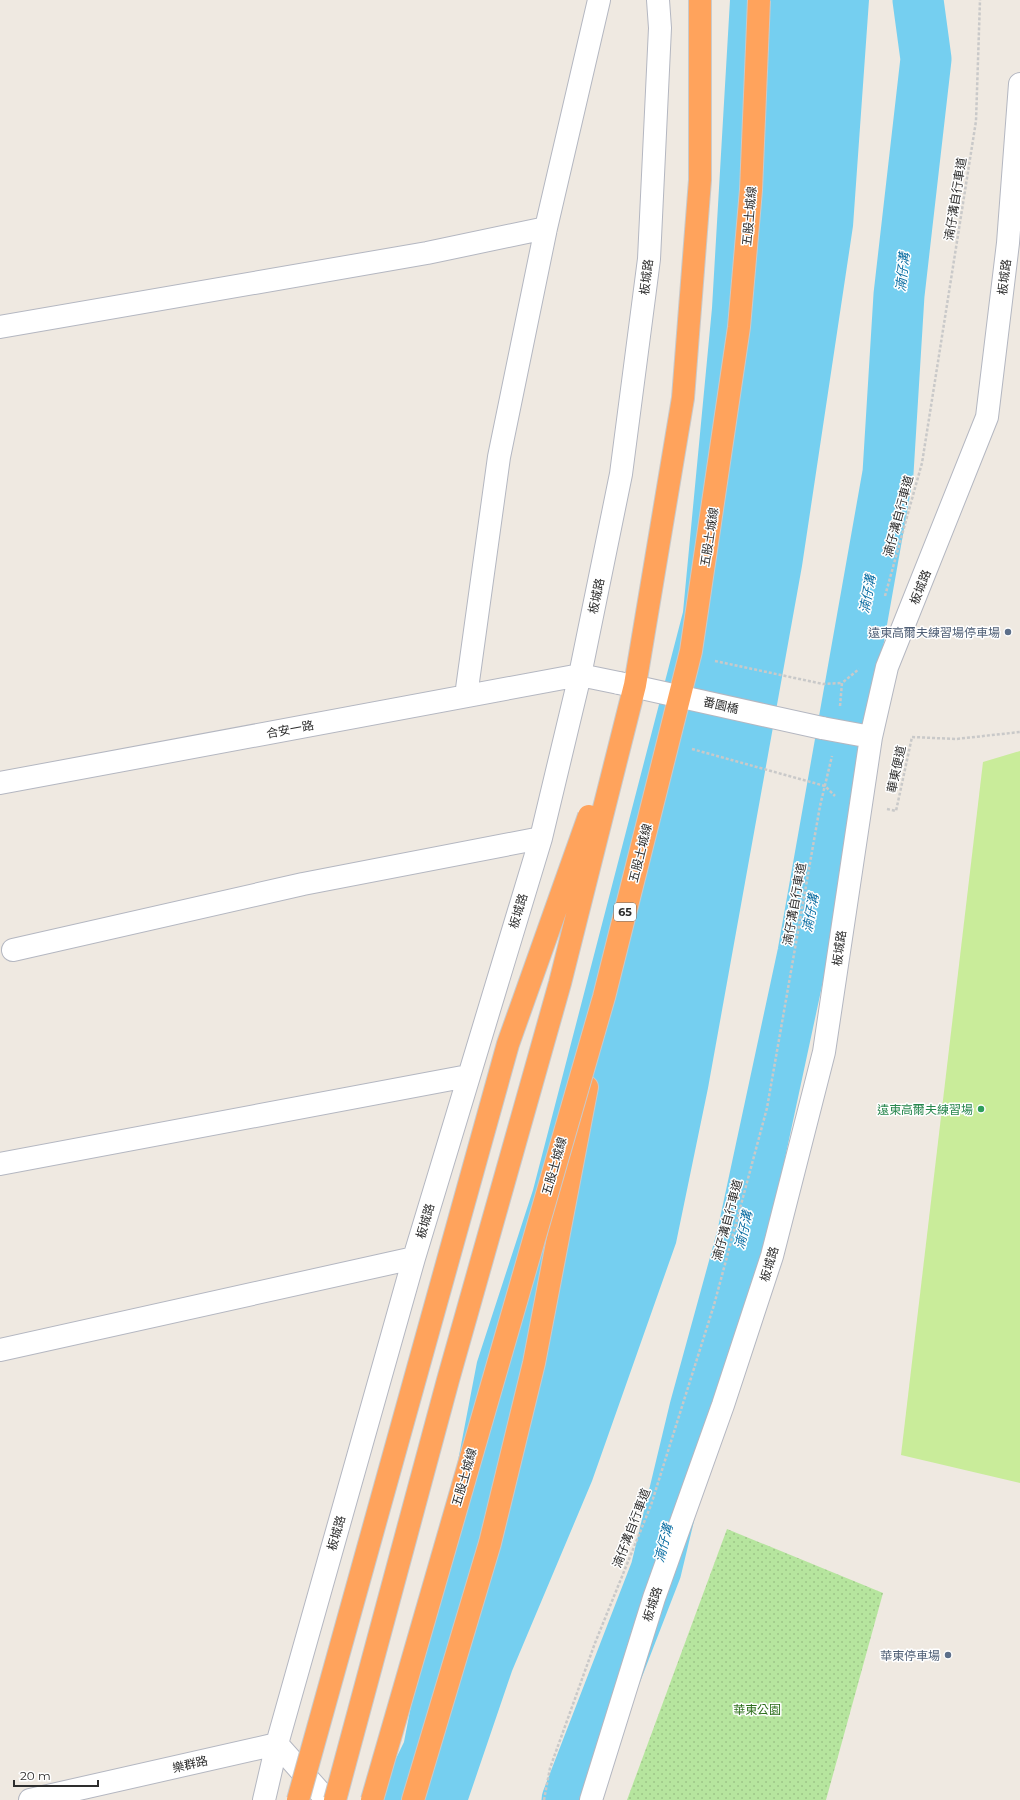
<svg xmlns="http://www.w3.org/2000/svg" width="1020" height="1800" viewBox="0 0 1020 1800" font-family="Montserrat,'Noto Sans TC',sans-serif">
<defs>
<pattern id="grass-dots" width="8" height="8" patternUnits="userSpaceOnUse"><rect width="8" height="8" fill="#b6e59e"/><path d="M2 2h.1M6 6h.1" fill="none" stroke="#9dc588" stroke-width="1.8" stroke-linecap="round"/></pattern>
</defs>
<rect width="100%" height="100%" fill="#efe9e1"/>
<!-- grass -->
<path fill="url(#grass-dots)" d="M 727,1529 L 883,1593 L 826,1800 L 627,1800 Z"/>
<!-- pitch -->
<path fill="#c9ec9a" d="M 1020,751 L 1020,1483 L 901,1455 L 983,762 Z"/>
<!-- water -->
<path fill="#75cff0" d="M 730,0 L 869,0 L 853,226 L 802,566 L 708,1088 L 676,1243 L 592,1481 L 512,1671 L 468,1800 L 376,1800 L 404,1742 L 477,1362 L 533,1190 L 683,612 L 712,308 Z"/>
<g fill="none" stroke-linecap="round" stroke-linejoin="round">
<!-- river -->
<path stroke="#75cff0" stroke-width="51" d="M 567,1800 L 656,1570 L 695,1408 L 742,1237 L 803,953 L 888,473 L 899,295 L 926,59 L 918,0"/>
<!-- minor casing -->
<g stroke="#b4b7c1" stroke-width="24">
<path id="minor" d="M 0,327 L 427,253 L 546,228
M 466,696 L 499,457 L 546,228 L 599,0
M 822,728 L 871,737
M 0,783 L 580,675 L 619,683
M 13,950 L 303,884 L 541,838
M 0,1164 L 468,1076
M 0,1350 L 414,1258
M 30,1800 L 277,1744 L 327,1800
M 264,1800 L 277,1744 L 414,1258 L 541,838 L 580,675 L 621,474 L 649,259 L 660,28 L 658,0
M 591,1800 L 654,1598 L 723,1405 L 772,1256 L 824,1052 L 871,737 L 887,667 L 987,417 L 1008,243 L 1020,84"/>
</g>
<!-- highway casing -->
<g stroke="#c9c9c9" stroke-width="24">
<path id="highway" d="M 413,1800 L 490,1543 L 534,1363 L 587,1087"/>
</g>
<!-- path -->
<path stroke="#c9c9c9" stroke-width="2.5" stroke-dasharray="3 2" stroke-linecap="butt" d="M 885,596 L 922,463 L 976,121 L 980,0
M 715,661 L 823,684 L 842,683
M 840,706 L 842,683 L 859,669
M 692,749 L 825,786 L 835,796
M 887,809 L 896,811 L 912,737 L 956,739 L 1020,732
M 544,1800 L 550,1768 L 595,1643 L 651,1505 L 714,1305 L 767,1108 L 820,806 L 832,756"/>
<!-- minor -->
<use href="#minor" stroke="#fff" stroke-width="22"/>
<!-- highway -->
<use href="#highway" stroke="#ffa35c" stroke-width="22"/>
<!-- minor-bridge casing -->
<g stroke="#b4b7c1" stroke-width="24" stroke-linecap="butt">
<path id="minor-bridge" d="M 619,683 L 822,728"/>
</g>
<!-- highway-bridge casing -->
<g stroke="#c9c9c9" stroke-width="24" stroke-linecap="butt">
<path id="highway-bridge" d="M 298,1800 L 508,1044 L 589,816
M 335,1800 L 448,1380 L 560,983 L 635,685 L 683,398 L 700,180 L 700,0
M 372,1800 L 604,997 L 691,651 L 739,327 L 751,190 L 759,0"/>
</g>
<!-- minor-bridge -->
<use href="#minor-bridge" stroke="#fff" stroke-width="22"/>
<!-- highway-bridge -->
<use href="#highway-bridge" stroke="#ffa35c" stroke-width="22"/>
</g>
<!-- markers -->
<g fill="#5c6f8a" stroke="#fff" stroke-width="1.5">
<circle cx="1008" cy="632" r="4"/>
<circle cx="948" cy="1655" r="4"/>
</g>
<circle fill="#2e9e5b" stroke="#fff" stroke-width="1.5" cx="981" cy="1109" r="4"/>
<g text-anchor="middle" dominant-baseline="central" stroke-width="3" stroke-linejoin="round" paint-order="stroke">
<!-- shield labels -->
<rect fill="#fff" stroke="#6d6d6d" stroke-width="1" x="614" y="903" width="22" height="18" rx="3"/>
<g font-size="11" font-weight="bold" fill="#2e2e2e">
<text x="625" y="912">65</text>
</g>
<!-- street labels -->
<g font-size="12" fill="#2e2e2e" stroke="#fff">
<text transform="translate(955 199) rotate(-81)">湳仔溝自行車道</text>
<text transform="translate(749 216) rotate(-85)">五股土城線</text>
<text transform="translate(646 277) rotate(-83)">板城路</text>
<text transform="translate(1004 277) rotate(-83)">板城路</text>
<text transform="translate(898 516) rotate(-75)">湳仔溝自行車道</text>
<text transform="translate(709 537) rotate(-81)">五股土城線</text>
<text transform="translate(920 587) rotate(-68)">板城路</text>
<text transform="translate(596 596) rotate(-78)">板城路</text>
<text transform="translate(721 705) rotate(13)">番園橋</text>
<text transform="translate(290 729) rotate(-11)">合安一路</text>
<text transform="translate(896 769) rotate(-78)">華東便道</text>
<text transform="translate(640 853) rotate(-76)">五股土城線</text>
<text transform="translate(794 904) rotate(-80)">湳仔溝自行車道</text>
<text transform="translate(518 911) rotate(-73)">板城路</text>
<text transform="translate(839 948) rotate(-82)">板城路</text>
<text transform="translate(554 1166) rotate(-74)">五股土城線</text>
<text transform="translate(727 1220) rotate(-75)">湳仔溝自行車道</text>
<text transform="translate(425 1221) rotate(-74)">板城路</text>
<text transform="translate(769 1264) rotate(-73)">板城路</text>
<text transform="translate(464 1477) rotate(-74)">五股土城線</text>
<text transform="translate(631 1528) rotate(-69)">湳仔溝自行車道</text>
<text transform="translate(336 1533) rotate(-74)">板城路</text>
<text transform="translate(652 1604) rotate(-72)">板城路</text>
<text transform="translate(190 1764) rotate(-13)">樂群路</text>
</g>
<!-- service labels -->
<g font-size="12" fill="#4e5e75" stroke="#fff" text-anchor="end">
<text x="1000" y="632">遠東高爾夫練習場停車場</text>
<text x="940" y="1655">華東停車場</text>
</g>
<!-- leisure labels -->
<g font-size="12" fill="#27864d" stroke="#fff" text-anchor="end">
<text x="973" y="1109">遠東高爾夫練習場</text>
</g>
<!-- park labels -->
<g font-size="12" fill="#2c6e1b" stroke="#fff">
<text x="757" y="1709">華東公園</text>
</g>
<!-- water labels -->
<g font-size="13" font-style="italic" fill="#0d6fa3" stroke="#fff">
<text transform="translate(902 272) rotate(-84)">湳仔溝</text>
<text transform="translate(867 594) rotate(-80)">湳仔溝</text>
<text transform="translate(810 913) rotate(-80)">湳仔溝</text>
<text transform="translate(743 1230) rotate(-77)">湳仔溝</text>
<text transform="translate(663 1543) rotate(-76)">湳仔溝</text>
</g>
</g>
<!-- scale -->
<path d="M14 1780v6h84v-6" fill="none" stroke="#2e2e2e" stroke-width="2"/>
<text x="20" y="1780" font-size="12" fill="#2e2e2e" stroke="#ffffff" stroke-width="3" paint-order="stroke">20 m</text>
</svg>
